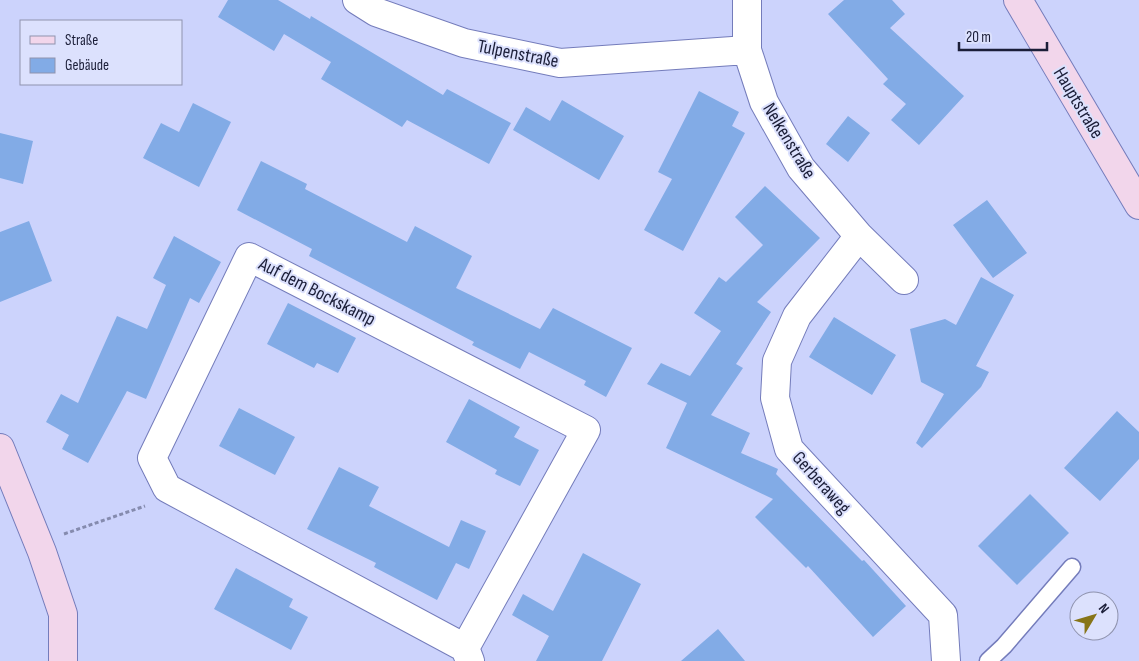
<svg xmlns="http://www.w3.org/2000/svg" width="1139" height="661" viewBox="0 0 1139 661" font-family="'Sofia Sans Condensed',sans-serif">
<rect width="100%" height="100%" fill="#ccd3fc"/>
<!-- building -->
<path fill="#82abe6" d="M 228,0 L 278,0 L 310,19 L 311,16 L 443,95 L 447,89 L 511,123 L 489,164 L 407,120 L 402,127 L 321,79 L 331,62 L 284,34 L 274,51 L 218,17 Z
M 844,0 L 892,0 L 905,14 L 890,28 L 964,96 L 919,145 L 891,120 L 906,104 L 883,84 L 888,79 L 828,14 Z
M 699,91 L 739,112 L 732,126 L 745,133 L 683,251 L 644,230 L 672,179 L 658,172 Z
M 562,100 L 624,136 L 599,180 L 513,130 L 526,107 L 550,121 Z
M 193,103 L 231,122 L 199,187 L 143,158 L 161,123 L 179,132 Z
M 848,116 L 870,133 L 848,162 L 826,144 Z
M 0,133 L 33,141 L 23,184 L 0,178 Z
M 261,161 L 307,184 L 305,189 L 407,242 L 415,226 L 472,256 L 456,288 L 540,329 L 553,308 L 632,348 L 606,397 L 584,385 L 586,381 L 529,352 L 520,369 L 472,345 L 474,342 L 309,256 L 312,249 L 237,210 Z
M 765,186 L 820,238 L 757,302 L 771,312 L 736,364 L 743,368 L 711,415 L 750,433 L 741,453 L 778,469 L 776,474 L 862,561 L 864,560 L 906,606 L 873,637 L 808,566 L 806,568 L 755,517 L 773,499 L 666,448 L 687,403 L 647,384 L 661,363 L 690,376 L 721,331 L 694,313 L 719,277 L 726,282 L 763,245 L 735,217 Z
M 987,200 L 1027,253 L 993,278 L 953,225 Z
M 29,221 L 52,281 L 0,302 L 0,232 Z
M 174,236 L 221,262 L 199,303 L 190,298 L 146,399 L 127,391 L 88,463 L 62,449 L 69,435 L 46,422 L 61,394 L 78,403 L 117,316 L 147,329 L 166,285 L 153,278 Z
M 981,277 L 1014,295 L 976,366 L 989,372 L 981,387 L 922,448 L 916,443 L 944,394 L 921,382 L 910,329 L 945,319 L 956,325 Z
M 288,303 L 356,338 L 338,373 L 317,363 L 314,368 L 267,344 Z
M 834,317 L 896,355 L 872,395 L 809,357 Z
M 469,399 L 520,427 L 514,437 L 539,450 L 520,486 L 495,474 L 497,470 L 446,442 Z
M 239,408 L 295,437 L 275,475 L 219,446 Z
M 1117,411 L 1139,432 L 1139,459 L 1100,501 L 1064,468 Z
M 339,467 L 379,487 L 369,506 L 449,547 L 461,520 L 486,531 L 469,569 L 456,563 L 437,600 L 374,567 L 376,563 L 307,529 Z
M 1030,494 L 1069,533 L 1017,585 L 978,546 Z
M 583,553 L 641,584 L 602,661 L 536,661 L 549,636 L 512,615 L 523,594 L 553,611 Z
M 236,568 L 293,599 L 289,607 L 308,617 L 291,650 L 214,609 Z
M 718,629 L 745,661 L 681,661 Z"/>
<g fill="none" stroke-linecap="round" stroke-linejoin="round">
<!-- lane casing -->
<g stroke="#747cbb" stroke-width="19">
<path id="lane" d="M 988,661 L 1004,646 L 1072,567"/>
</g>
<!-- street casing -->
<g stroke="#747cbb" stroke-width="30">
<path id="street" d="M 357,0 L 376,12 L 464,43 L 560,63 L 747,50
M 747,0 L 747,50 L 764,102 L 801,168 L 859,236 L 904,280
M 859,236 L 797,316 L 777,361 L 775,398 L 789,449 L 943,615 L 946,661
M 465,648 L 586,430 L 249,257 L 152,458 L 167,488 L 465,648 L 470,661"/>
</g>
<!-- secondary casing -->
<g stroke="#747cbb" stroke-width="30">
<path id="secondary" d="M 1018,0 L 1139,205
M 0,448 L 42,552 L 63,614 L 63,661"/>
</g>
<!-- path -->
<path stroke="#858bae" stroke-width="3" stroke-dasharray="4 2.5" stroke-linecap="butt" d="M 64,534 L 145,506"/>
<!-- lane -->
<use href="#lane" stroke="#fff" stroke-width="16"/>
<!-- street -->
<use href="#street" stroke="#fff" stroke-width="28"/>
<!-- secondary -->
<use href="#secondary" stroke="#f2d6eb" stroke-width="28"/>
</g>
<g text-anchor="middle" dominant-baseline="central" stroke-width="4" stroke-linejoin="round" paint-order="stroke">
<!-- street labels -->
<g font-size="19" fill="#1b1e38" stroke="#dce1fd">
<text transform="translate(518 54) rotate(11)">Tulpenstraße</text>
<text transform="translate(1078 103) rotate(59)">Hauptstraße</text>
<text transform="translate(789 141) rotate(59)">Nelkenstraße</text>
<text transform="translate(317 292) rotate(27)">Auf dem Bockskamp</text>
<text transform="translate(821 483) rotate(48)">Gerberaweg</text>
</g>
</g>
<!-- legend -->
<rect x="20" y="20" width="162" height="65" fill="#dce1fd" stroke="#8f93ae"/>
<rect x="30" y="36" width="25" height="8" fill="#f2d6eb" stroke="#8f93ae"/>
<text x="65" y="45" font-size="15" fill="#1b1e38">Straße</text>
<rect x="30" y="58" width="25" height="15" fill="#82abe6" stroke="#8f93ae"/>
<text x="65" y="70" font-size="15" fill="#1b1e38">Gebäude</text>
<!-- north arrow -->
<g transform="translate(1094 616) rotate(52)"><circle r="24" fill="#dce1fd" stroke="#8f93ae"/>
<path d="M0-4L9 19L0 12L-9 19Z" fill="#877518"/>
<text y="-8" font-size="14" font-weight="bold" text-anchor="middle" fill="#1b1e38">N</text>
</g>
<!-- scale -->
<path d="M959 42v8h88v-8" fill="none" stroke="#1b1e38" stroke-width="2.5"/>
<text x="966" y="42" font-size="15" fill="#1b1e38" stroke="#dce1fd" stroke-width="4" paint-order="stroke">20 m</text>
</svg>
